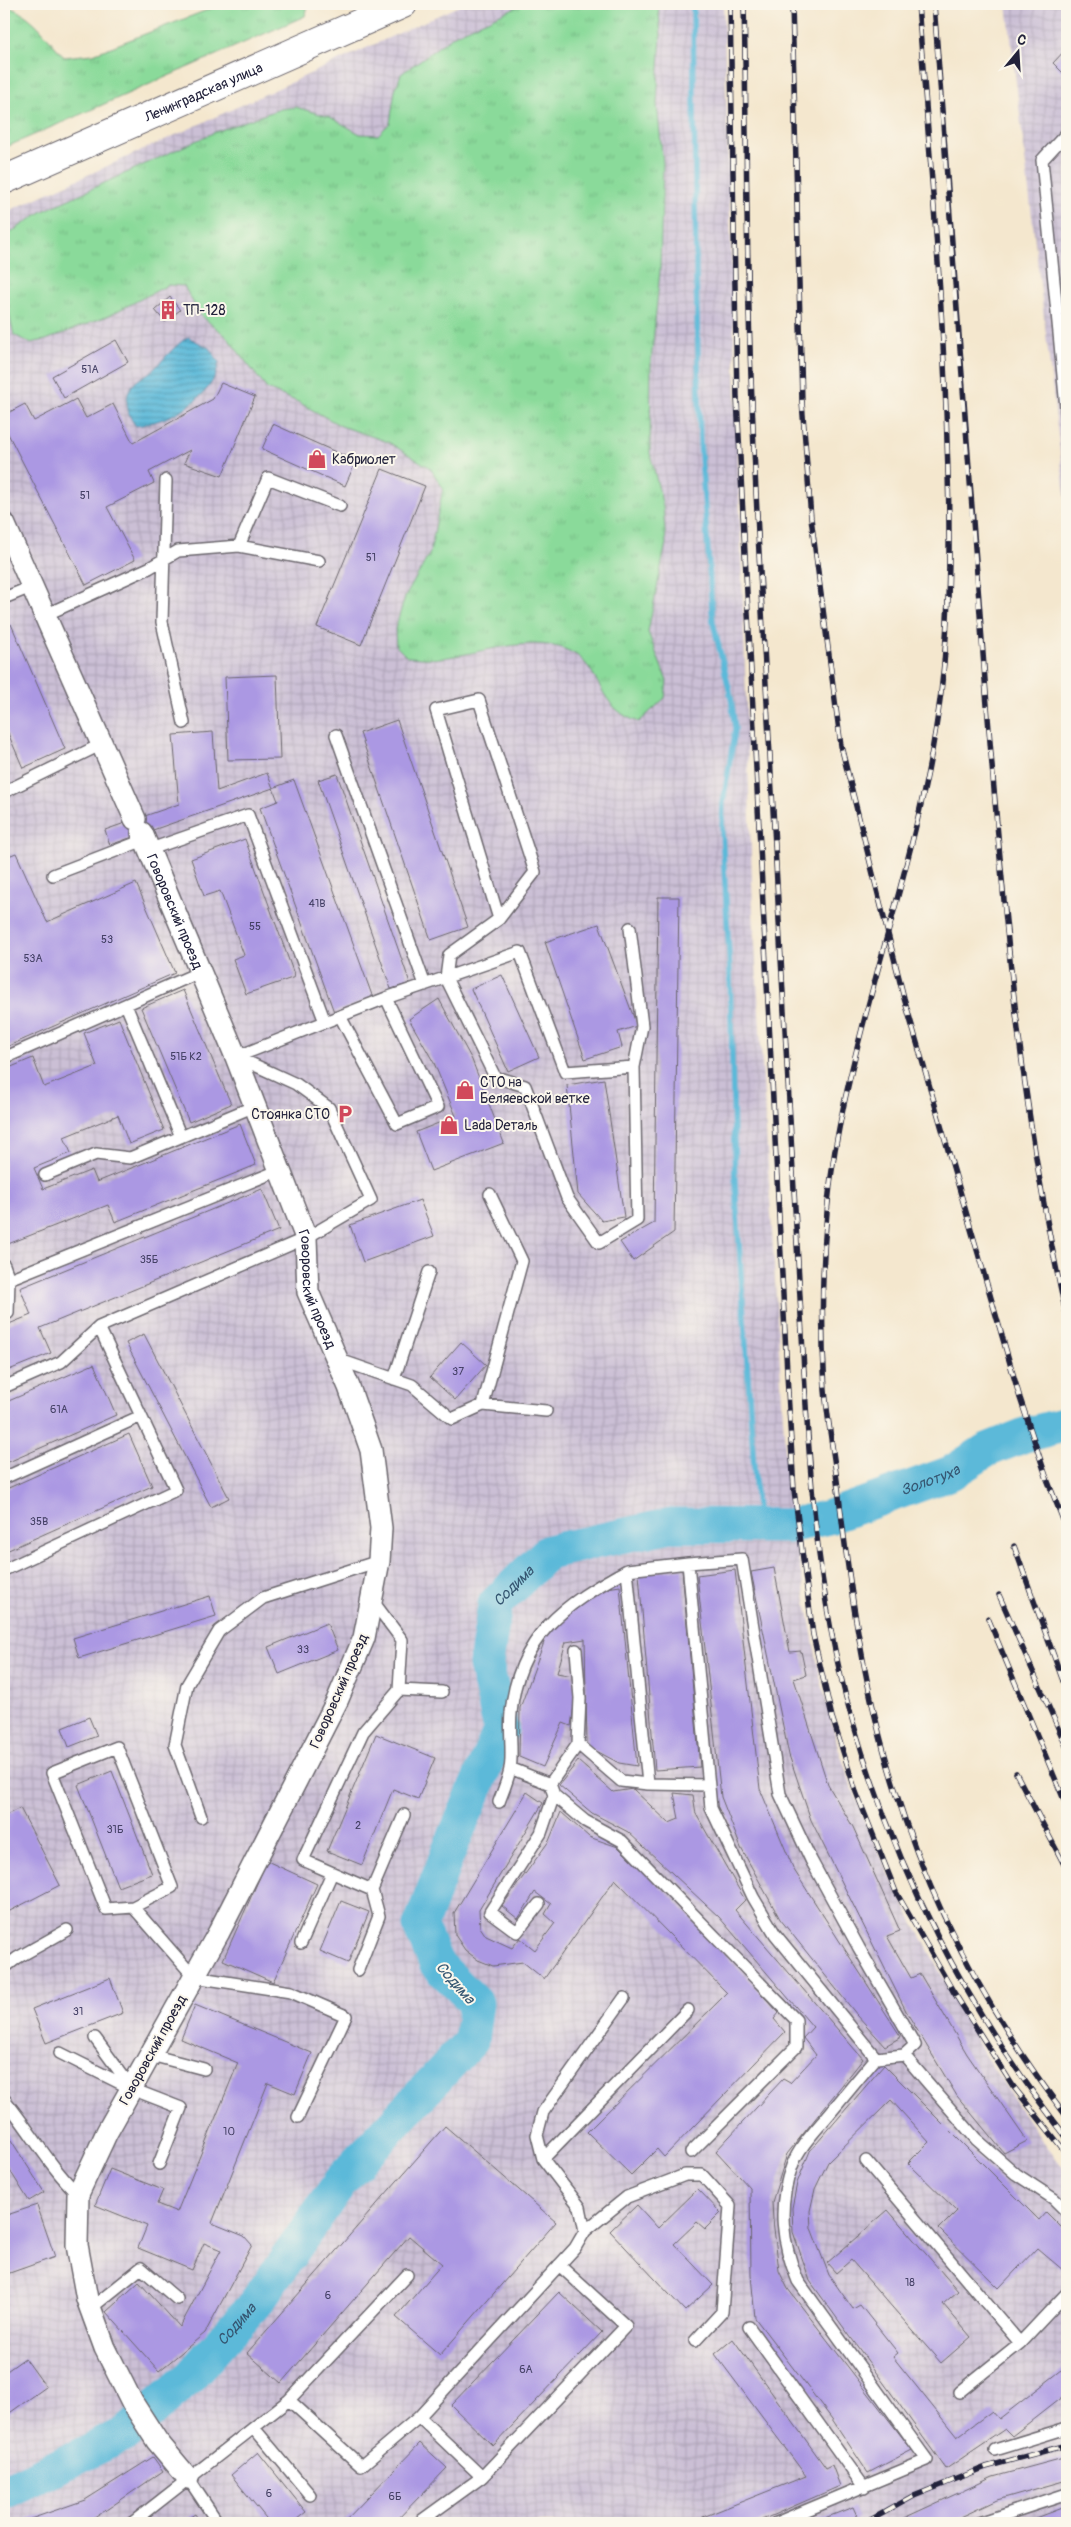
<svg xmlns="http://www.w3.org/2000/svg" width="1071" height="2527" viewBox="0 0 1071 2527" font-family="Pangolin,sans-serif">
<defs>
<pattern id="industrial-grid" width="8" height="8" patternUnits="userSpaceOnUse" patternTransform="scale(1.25)"><rect width="8" height="8" fill="#cbbfd5"/><path d="M0 4h8M4 0v8" fill="none" stroke="#aea4b8"/></pattern>
<pattern id="grass-tufts" width="24" height="20" patternUnits="userSpaceOnUse" patternTransform="scale(1.25)"><rect width="24" height="20" fill="#8ada9a"/><path d="M3 7l-1-3M5 7V3M7 7l1-3M15 17l-1-3M17 17v-4M19 17l1-3" fill="none" stroke="#77bb86"/></pattern>
<pattern id="water-rules" width="6" height="5" patternUnits="userSpaceOnUse" patternTransform="scale(1.25)"><rect width="6" height="5" fill="#5bb9d9"/><path d="M0 2.5h6" fill="none" stroke="#4b96b1"/></pattern>
</defs>
<rect width="100%" height="100%" fill="#fbf7ec"/>
<filter id="ink" filterUnits="userSpaceOnUse"><feTurbulence type="fractalNoise" baseFrequency=".02" numOctaves="2"/><feDisplacementMap in="SourceGraphic" scale="10" xChannelSelector="R" yChannelSelector="G"/><feConvolveMatrix kernelMatrix="1 2 1 2 8 2 1 2 1" color-interpolation-filters="sRGB"/></filter>
<filter id="wash" filterUnits="userSpaceOnUse"><feTurbulence type="fractalNoise" baseFrequency=".0096" numOctaves="4" result="noise"/><feDisplacementMap in="SourceGraphic" scale="20" xChannelSelector="R" yChannelSelector="G"/><feGaussianBlur stdDeviation="1.12" result="paint"/><feColorMatrix in="noise" values="0 0 0 0 0 0 0 0 0 0 0 0 0 0 0 0 0 1.4 0 .05"/><feComposite in="paint" operator="in"/></filter>
<g filter="url(#wash)">
<rect width="100%" height="100%" fill="#f4e7ce"/>
<!-- industrial -->
<path fill="url(#industrial-grid)" d="M 463,4 L 723,4 L 753,911 L 787,1484 L 796,1546 L 820,1677 L 839,1750 L 863,1818 L 898,1893 L 985,2056 L 1043,2142 L 1067,2172 L 1067,2523 L 4,2523 L 4,213 Z
M 1007,4 L 1067,4 L 1067,511 L 1012,48 Z"/>
<!-- grass -->
<path fill="url(#grass-tufts)" stroke="#567e6a" d="M 223,4 L 309,4 L 305,16 L 4,148 L 4,6 C 32,12 46,37 64,57 L 93,54 Z
M 523,4 L 658,4 L 661,35 L 657,104 L 663,163 L 660,271 L 651,363 L 650,453 L 663,506 L 666,543 L 648,632 L 667,681 L 665,698 L 639,722 C 597,709 602,669 573,653 C 536,632 480,654 441,658 C 430,660 418,657 407,657 L 396,646 L 395,629 L 405,597 L 430,553 L 443,488 L 430,468 L 388,442 L 341,426 L 298,402 L 267,389 L 226,336 L 200,315 L 184,286 L 168,285 L 108,316 L 46,340 L 30,343 L 14,335 C 5,303 4,270 4,237 L 41,212 L 215,132 L 280,109 L 296,107 L 330,117 L 360,134 L 378,135 L 390,123 L 395,90 L 401,74 L 456,34 Z"/>
<!-- water -->
<path fill="url(#water-rules)" stroke="#3e6e8a" d="M 188,337 L 209,348 L 219,362 C 215,398 168,422 136,426 C 127,416 123,397 132,386 C 137,379 147,375 154,369 C 165,358 174,346 188,337 Z"/>
<g fill="none" stroke-linecap="round" stroke-linejoin="round">
<!-- stream -->
<path stroke="#5bb9d9" stroke-width="5.5" d="M 693,4 L 696,273 L 700,441 L 713,622 L 731,697 L 735,729 L 723,803 L 722,832 L 730,972 L 735,1183 L 758,1526"/>
<!-- river -->
<path stroke="#5bb9d9" stroke-width="35" id="s1" d="M 4,2492 L 125,2434 L 190,2377 L 258,2300 L 344,2177 L 471,2041 L 476,2003 L 436,1963 L 420,1926 L 448,1853 L 501,1729 L 486,1664 L 495,1604 L 548,1552 L 671,1525 L 789,1526 L 829,1517 L 951,1473 L 987,1450 L 1025,1435 L 1067,1424"/>
</g>
<g id="blocks">
<!-- building -->
<path fill="#ab98e3" d="M 1067,48 L 1067,77 L 1053,63 Z
M 170,297 L 180,310 L 165,322 L 155,310 Z
M 116,340 L 128,362 L 64,398 L 52,376 Z
M 221,383 L 255,397 L 222,476 L 184,463 L 190,450 L 149,472 L 154,483 L 107,507 L 135,560 L 86,585 L 4,426 L 4,415 L 25,404 L 34,421 L 76,399 L 86,418 L 113,404 L 133,443 L 213,399 Z
M 273,424 L 356,461 L 345,486 L 262,449 Z
M 382,469 L 425,486 L 361,645 L 317,627 Z
M 11,624 L 65,749 L 23,768 L 4,724 L 4,628 Z
M 277,675 L 280,759 L 228,760 L 225,677 Z
M 397,720 L 468,927 L 431,940 L 360,733 Z
M 213,732 L 217,791 L 267,773 L 273,788 L 110,845 L 105,830 L 179,804 L 173,735 Z
M 337,774 L 410,983 L 391,989 L 318,780 Z
M 294,780 L 373,998 L 334,1012 L 260,808 L 278,801 L 273,788 Z
M 245,839 L 295,977 L 246,994 L 233,959 L 244,955 L 220,891 L 204,896 L 191,859 Z
M 4,852 L 6,857 L 16,853 L 47,922 L 136,883 L 175,973 L 4,1048 Z
M 658,897 L 679,897 L 674,1232 L 633,1261 L 620,1242 L 654,1223 Z
M 599,924 L 637,1026 L 618,1032 L 622,1047 L 585,1059 L 545,942 Z
M 502,975 L 539,1057 L 508,1071 L 471,989 Z
M 183,990 L 231,1104 L 189,1122 L 141,1008 Z
M 439,999 L 472,1060 L 504,1143 L 431,1171 L 416,1132 L 456,1116 L 434,1063 L 409,1019 Z
M 119,1019 L 164,1130 L 129,1144 L 118,1115 L 64,1137 L 71,1153 L 34,1168 L 43,1189 L 92,1170 L 97,1182 L 240,1124 L 256,1165 L 115,1222 L 108,1205 L 8,1244 L 4,1233 L 4,1070 L 33,1058 L 44,1087 L 97,1066 L 84,1033 Z
M 604,1079 L 624,1217 L 602,1221 L 578,1194 L 567,1085 Z
M 262,1189 L 279,1230 L 40,1328 L 51,1353 L 4,1372 L 4,1326 L 31,1315 L 20,1288 Z
M 420,1200 L 434,1236 L 363,1262 L 350,1225 Z
M 144,1334 L 229,1498 L 211,1507 L 126,1343 Z
M 461,1342 L 486,1365 L 455,1400 L 430,1377 Z
M 94,1364 L 116,1415 L 4,1464 L 4,1403 Z
M 129,1434 L 152,1486 L 4,1552 L 4,1490 Z
M 774,1568 L 790,1652 L 801,1651 L 806,1675 L 794,1679 L 828,1785 L 853,1827 L 900,1931 L 887,1936 L 911,1978 L 920,1974 L 967,2054 L 1027,2141 L 1004,2153 L 957,2096 L 907,2013 L 811,1820 L 789,1755 L 751,1572 Z
M 682,1569 L 700,1767 L 655,1770 L 639,1574 Z
M 735,1570 L 760,1789 L 794,1870 L 901,2037 L 885,2046 L 857,2015 L 780,1919 L 741,1848 L 721,1797 L 697,1575 Z
M 620,1586 L 637,1766 L 619,1763 L 587,1746 L 585,1639 L 566,1642 L 557,1673 L 573,1676 L 575,1698 L 571,1726 L 563,1723 L 543,1767 L 519,1757 L 520,1708 L 547,1634 L 574,1605 L 601,1589 Z
M 210,1596 L 216,1616 L 79,1658 L 73,1638 Z
M 327,1623 L 338,1650 L 279,1674 L 268,1647 Z
M 89,1717 L 97,1736 L 69,1747 L 62,1728 Z
M 376,1734 L 435,1758 L 418,1799 L 393,1789 L 362,1865 L 327,1851 Z
M 578,1761 L 613,1792 L 633,1789 L 669,1823 L 679,1819 L 674,1793 L 693,1795 L 696,1814 L 745,1900 L 735,1910 L 863,2059 L 787,2154 L 772,2202 L 773,2220 L 779,2271 L 788,2289 L 912,2450 L 868,2473 L 832,2419 L 755,2318 L 751,2275 L 750,2188 L 716,2151 L 783,2079 L 790,2083 L 816,2055 L 803,2038 L 813,2027 L 719,1917 L 628,1832 L 592,1813 L 559,1785 Z
M 112,1771 L 152,1874 L 118,1887 L 78,1785 Z
M 527,1792 L 543,1803 L 479,1910 L 480,1927 L 486,1936 L 512,1948 L 520,1938 L 535,1950 L 555,1923 L 545,1914 L 551,1904 L 535,1892 L 518,1919 L 502,1906 L 549,1841 L 561,1812 L 589,1837 L 618,1847 L 673,1899 L 779,2013 L 774,2019 L 785,2032 L 664,2157 L 657,2149 L 631,2175 L 587,2132 L 727,1993 L 615,1879 L 544,1979 L 523,1962 L 493,1966 L 478,1960 L 465,1950 L 455,1935 L 454,1913 Z
M 20,1808 L 60,1885 L 4,1914 L 4,1816 Z
M 267,1861 L 317,1884 L 273,1982 L 223,1960 Z
M 341,1901 L 369,1912 L 348,1963 L 320,1951 Z
M 110,1978 L 123,2013 L 46,2043 L 32,2009 Z
M 195,2005 L 312,2053 L 295,2094 L 268,2083 L 212,2223 L 244,2236 L 252,2245 L 205,2333 L 159,2371 L 106,2312 L 139,2282 L 180,2327 L 221,2250 L 204,2243 L 192,2270 L 138,2248 L 147,2226 L 95,2205 L 110,2169 L 163,2190 L 157,2204 L 177,2212 L 238,2063 L 181,2039 Z
M 884,2065 L 1039,2220 L 1046,2212 L 1067,2233 L 1067,2268 L 1064,2271 L 1037,2248 L 999,2288 L 939,2229 L 957,2211 L 908,2163 L 929,2142 L 891,2100 L 828,2162 L 815,2189 L 810,2211 L 811,2228 L 829,2275 L 853,2309 L 860,2305 L 898,2353 L 893,2357 L 957,2437 L 992,2411 L 999,2419 L 1067,2366 L 1067,2393 L 1012,2436 L 1005,2429 L 946,2469 L 810,2281 L 793,2232 L 792,2208 L 797,2183 L 810,2151 Z
M 445,2126 L 556,2222 L 440,2355 L 396,2317 L 442,2264 L 409,2236 L 281,2383 L 247,2353 Z
M 4,2129 L 44,2192 L 29,2201 L 4,2161 Z
M 698,2189 L 721,2213 L 705,2229 L 697,2222 L 674,2244 L 713,2285 L 685,2311 L 610,2231 L 637,2205 L 658,2228 Z
M 37,2205 L 55,2257 L 4,2275 L 4,2216 Z
M 888,2210 L 958,2291 L 943,2304 L 971,2337 L 941,2363 L 851,2260 L 836,2273 L 827,2263 Z
M 559,2292 L 602,2332 L 493,2446 L 451,2405 Z
M 733,2339 L 826,2468 L 832,2465 L 840,2486 L 755,2523 L 688,2523 L 806,2476 L 715,2354 Z
M 25,2358 L 46,2387 L 4,2417 L 4,2373 Z
M 420,2443 L 447,2468 L 394,2523 L 343,2523 Z
M 258,2452 L 306,2512 L 292,2523 L 270,2523 L 231,2475 Z
M 153,2457 L 163,2471 L 93,2519 L 82,2523 L 19,2523 L 85,2500 Z
M 1067,2457 L 1067,2480 L 997,2500 L 948,2523 L 893,2523 L 993,2477 Z
M 1067,2506 L 1067,2523 L 1022,2523 Z
M 853,2507 L 858,2518 L 847,2523 L 812,2523 Z
M 195,2514 L 201,2523 L 180,2523 Z"/>
</g>
</g>
<g filter="url(#ink)">
<use href="#blocks" fill-opacity="0" stroke="#6c676e" stroke-width="1"/>
<g fill="none" stroke-linecap="round" stroke-linejoin="round">
<!-- service casing -->
<g stroke="#6c676e" stroke-width="14">
<path id="service" d="M 1067,133 L 1042,160 L 1059,333 L 1067,340
M 1059,333 L 1067,418
M 166,480 L 162,622 L 184,723
M 239,546 L 319,561
M 4,598 L 31,587
M 45,615 L 149,568 L 178,551 L 239,546 L 268,478 L 340,506
M 336,735 L 425,985
M 4,792 L 102,744
M 148,850 L 248,815 L 325,1022
M 53,875 L 144,840
M 630,928 L 642,1026 L 634,1067
M 386,998 L 520,952 L 565,1072 L 634,1067 L 637,1220 L 599,1243 L 567,1198 L 525,1086 L 495,1077 L 446,978 L 449,955 L 499,919 L 436,710 L 479,700 L 535,872 L 499,919
M 126,1005 L 181,1137
M 236,1057 L 386,998 L 438,1107 L 397,1124 L 340,1016
M 4,1058 L 200,972
M 45,1175 L 96,1154 L 130,1158 L 255,1106
M 4,1265 L 9,1279
M 4,1315 L 8,1313 L 9,1279 L 280,1170
M 337,1359 L 412,1385 L 452,1419 L 483,1405 L 546,1411
M 394,1379 L 429,1272
M 4,1387 L 61,1362 L 99,1327 L 306,1238 L 371,1200 L 329,1108 L 296,1084 L 237,1057
M 483,1405 L 522,1261 L 490,1194
M 4,1478 L 141,1416
M 688,1563 L 627,1570 L 648,1784 L 621,1781 L 578,1744 L 550,1784 L 554,1795 L 585,1821 L 622,1841 L 796,2020 L 796,2047 L 691,2152
M 4,1570 L 176,1490 L 99,1327
M 372,1600 L 402,1640 L 399,1690 L 363,1732 L 303,1860 L 372,1890 L 404,1815
M 576,1650 L 580,1698 L 578,1744
M 399,1690 L 442,1692
M 510,1768 L 550,1784
M 648,1784 L 708,1785
M 499,1802 C 503,1791 508,1780 510,1769 C 513,1755 509,1730 511,1713 C 518,1636 565,1604 627,1570
M 201,1817 L 175,1745 L 187,1685 L 219,1631 L 263,1598 L 379,1561
M 539,1904 L 517,1932 L 490,1912 L 541,1833 L 554,1795
M 133,1907 L 106,1909 L 52,1773 L 117,1747 L 172,1887 L 133,1907 L 194,1977 L 291,1992 L 346,2016 L 298,2117
M 301,1943 L 332,1873
M 4,1968 L 17,1958 L 67,1930
M 358,1970 L 379,1916 L 372,1890
M 95,2038 L 131,2087
M 60,2053 L 132,2089 L 181,2108 L 159,2164
M 151,2055 L 204,2069
M 876,2058 L 775,1934 L 753,1897 L 711,1808 L 688,1563 L 742,1559 L 780,1794 L 811,1860 L 859,1948 L 915,2045 L 904,2055
M 4,2099 C 30,2130 49,2166 78,2194
M 543,2159 L 688,2010
M 866,2161 L 1020,2343 L 1067,2293
M 585,2231 L 627,2197 L 685,2175 L 702,2175 L 730,2206 L 722,2312 L 695,2341
M 90,2309 L 141,2268 L 177,2299
M 749,2327 L 864,2487
M 959,2392 L 1020,2343
M 289,2400 L 407,2275
M 419,2417 L 482,2477
M 254,2428 L 310,2495
M 995,2450 L 1067,2428
M 188,2478 L 218,2523
M 421,2521 L 482,2477 L 626,2326 L 559,2265
M 132,2523 L 289,2400 L 361,2466 L 419,2417 L 575,2248 L 585,2231 L 580,2207 L 543,2159 L 537,2135 L 543,2112 L 624,1998
M 776,2523 L 927,2460 L 798,2281 C 782,2243 777,2206 792,2166 C 798,2149 813,2133 825,2119 C 842,2099 859,2078 876,2058 L 904,2055 L 976,2139 L 1016,2174 L 1054,2199 L 1067,2212
M 979,2523 L 1067,2494"/>
</g>
<!-- minor casing -->
<g stroke="#6c676e" stroke-width="24">
<g id="minor">
<path d="M 4,523 L 135,819"/>
<path id="s2" d="M 142,833 L 236,1057 L 306,1238 L 308,1292 L 349,1387 L 371,1450 L 381,1528 L 379,1561 L 364,1638 L 337,1701 L 219,1932 L 107,2132 L 78,2194 L 77,2245 L 87,2299 L 105,2348 L 132,2402 L 157,2441 L 188,2478"/>
</g>
</g>
<!-- secondary casing -->
<g stroke="#6c676e" stroke-width="30">
<g id="secondary">
<path id="s3" d="M 4,180 L 403,4"/>
</g>
</g>
<!-- service -->
<use href="#service" stroke="#fff" stroke-width="11"/>
<!-- minor -->
<use href="#minor" stroke="#fff" stroke-width="21"/>
<!-- secondary -->
<use href="#secondary" stroke="#fff" stroke-width="28"/>
<!-- rail casing -->
<g stroke="#22223b" stroke-width="5.5">
<path id="rail" d="M 730,4 L 737,398 L 788,1392 L 794,1490 L 813,1635 L 832,1717 L 856,1792 L 896,1892 L 953,1991 L 1013,2086 L 1067,2154
M 744,4 C 747,136 746,269 752,401 C 759,581 771,761 780,940 C 787,1065 794,1190 801,1315 C 808,1450 814,1588 852,1719 C 897,1874 967,2010 1067,2138
M 792,4 L 802,402 L 811,518 L 841,746 L 904,998 L 1020,1398 L 1047,1479 L 1067,1530
M 918,4 C 929,149 943,295 947,441 C 950,524 951,609 941,692 C 922,848 862,996 835,1150 C 822,1229 820,1311 825,1390 C 828,1423 834,1456 838,1488 C 850,1590 864,1691 895,1789 C 931,1907 992,2019 1067,2117
M 934,4 C 950,229 966,454 985,680 C 1002,893 1019,1108 1067,1318
M 1014,1546 L 1067,1692
M 999,1595 L 1067,1748
M 988,1618 L 1067,1807
M 1016,1773 L 1067,1870
M 865,2523 L 914,2496 L 986,2467 L 1067,2445"/>
</g>
<!-- rail -->
<use href="#rail" stroke="#fbf7ec" stroke-width="4" stroke-dasharray="11" stroke-linecap="butt"/>
</g>
</g>
<!-- icons -->
<defs>
<g id="building-bare" transform="scale(1.5)"><path d="M-4-6H4V6H1V3H-1V6H-4ZM-2.5-4.3h1.7v1.8h-1.7ZM.8-4.3h1.7v1.8H.8ZM-2.5-1h1.7V.8h-1.7ZM.8-1h1.7V.8H.8Z" fill="#d1495b" stroke="#fbf7ec" stroke-width="2.5" paint-order="stroke"/></g>
<g id="shop-bare" transform="scale(1.5)"><path d="M-5-2.5h2.3a2.7 3.5 0 0 1 5.4 0H5L5.5 6h-11ZM-1.5-2.5h3a1.5 2.3 0 0 0-3 0Z" fill="#d1495b" stroke="#fbf7ec" stroke-width="2.5" paint-order="stroke"/></g>
<g id="parking-bare" transform="scale(1.5)"><path d="M-3.5-5.5H1a3.5 3.5 0 0 1 0 7H-1V5.5H-3.5ZM-1-3.4V-.6H.8a1.4 1.4 0 0 0 0-2.8Z" fill="#d1495b" stroke="#fbf7ec" stroke-width="2.5" paint-order="stroke"/></g>
</defs>
<g fill-rule="evenodd">
<use href="#building-bare" x="168" y="310"/>
<use href="#shop-bare" x="317" y="459"/>
<use href="#shop-bare" x="465" y="1090"/>
<use href="#parking-bare" x="345" y="1114"/>
<use href="#shop-bare" x="449" y="1125"/>
</g>
<g text-anchor="middle" dominant-baseline="central" stroke-width="4" stroke-linejoin="round" paint-order="stroke">
<!-- number labels -->
<g font-size="11" fill="#444065">
<text x="90" y="369">51А</text>
<text x="85" y="495">51</text>
<text x="371" y="557">51</text>
<text x="317" y="903">41В</text>
<text x="255" y="926">55</text>
<text x="107" y="939">53</text>
<text x="33" y="958">53А</text>
<text x="186" y="1056">51Б К2</text>
<text x="149" y="1259">35Б</text>
<text x="458" y="1371">37</text>
<text x="59" y="1409">61А</text>
<text x="39" y="1521">35В</text>
<text x="303" y="1649">33</text>
<text x="358" y="1825">2</text>
<text x="115" y="1829">31Б</text>
<text x="78" y="2011">31</text>
<text x="229" y="2131">10</text>
<text x="910" y="2282">18</text>
<text x="328" y="2295">6</text>
<text x="526" y="2369">6А</text>
<text x="269" y="2493">6</text>
<text x="395" y="2496">6Б</text>
</g>
<!-- street labels -->
<g font-size="14" fill="#22223b" stroke="#fbf7ec">
<text stroke="none"><textPath href="#s3" startOffset="218">Ленинградская улица</textPath></text>
<text stroke="none"><textPath href="#s2" startOffset="85">Говоровский проезд</textPath></text>
<text stroke="none"><textPath href="#s2" startOffset="490">Говоровский проезд</textPath></text>
<text transform="translate(339 1691) rotate(-66)">Говоровский проезд</text>
<text transform="translate(153 2050) rotate(-61)">Говоровский проезд</text>
</g>
<!-- poi labels -->
<g font-size="14" fill="#22223b" stroke="#fbf7ec" text-anchor="start">
<text x="183" y="310">ТП-128</text>
<text x="332" y="459">Кабриолет</text>
<text x="480" y="1082">СТО на<tspan x="480" dy="16">Беляевской ветке</tspan></text>
<text x="330" y="1114" text-anchor="end">Стоянка СТО</text>
<text x="464" y="1125">Lada Dеталь</text>
</g>
<!-- water labels -->
<g font-size="15" font-style="italic" fill="#365772" stroke="#fbf7ec">
<text stroke="none"><textPath href="#s1" startOffset="1602">Золотуха</textPath></text>
<text stroke="none"><textPath href="#s1" startOffset="1161">Содима</textPath></text>
<text transform="translate(455 1983) rotate(49)">Содима</text>
<text stroke="none"><textPath href="#s1" startOffset="291">Содима</textPath></text>
</g>
</g>
<!-- margin -->
<rect width="1071" height="2527" fill="none" stroke="#fbf7ec" stroke-width="20"/>
<!-- north arrow -->
<g transform="translate(1018 52) rotate(18)" stroke="#fbf7ec" stroke-width="4" paint-order="stroke">
<path d="M0-4L9 19L0 12L-9 19Z" fill="#22223b"/>
<text y="-8" font-size="14" font-weight="bold" text-anchor="middle" fill="#22223b">С</text>
</g>
</svg>
